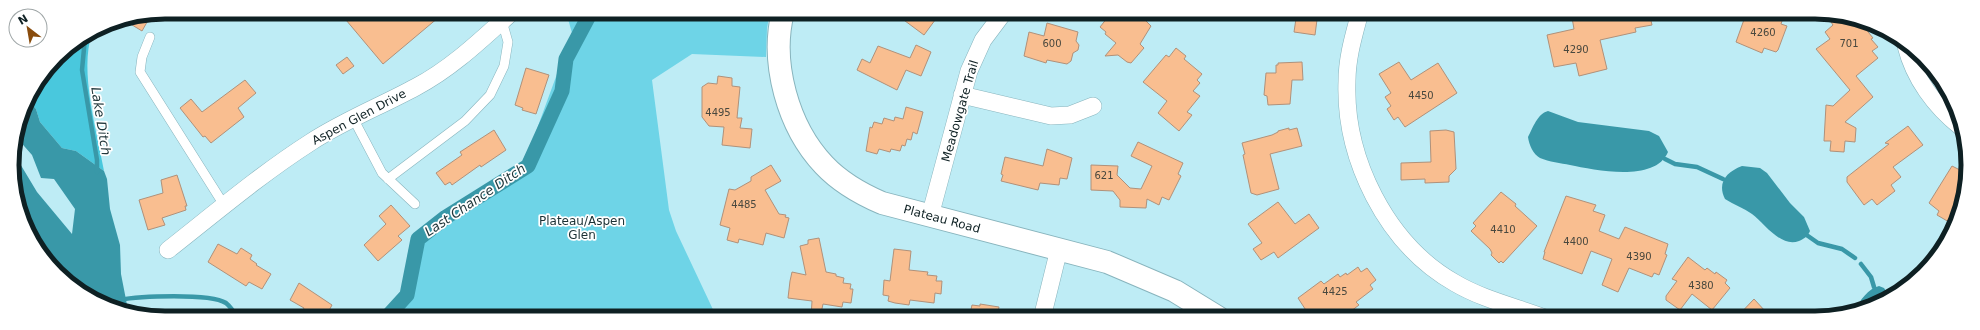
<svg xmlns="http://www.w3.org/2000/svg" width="1980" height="330" viewBox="0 0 1980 330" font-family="'DejaVu Sans',sans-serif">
<rect width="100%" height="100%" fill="#beecf5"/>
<!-- green -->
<path fill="#6ed4e7" d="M 566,12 L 770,12 L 767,28 L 766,57 L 692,54 L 652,80 L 669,210 L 676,231 L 717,318 L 379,318 C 386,311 396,303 400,294 C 412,272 400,250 420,229 L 522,162 L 531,145 L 572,33 Z"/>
<!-- forest -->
<path fill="#49c8dd" d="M 92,33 C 79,72 97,131 104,171 L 76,151 L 62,148 L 40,122 L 36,109 L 27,99 L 57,57 Z"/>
<!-- water -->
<path fill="#3998a8" d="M 27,99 L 36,109 L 40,122 L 62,148 L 76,151 L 104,171 L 107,179 L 110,209 L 120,245 L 121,274 L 128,310 L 97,302 L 50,266 L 20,214 L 13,152 L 37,192 L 72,234 L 75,209 L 54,179 L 41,178 L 32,155 L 17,138 Z
M 1548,111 L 1578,122 L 1649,131 L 1659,136 L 1668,152 C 1655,183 1595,170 1570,165 C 1561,163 1549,162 1540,158 C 1533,154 1529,145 1528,137 C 1533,128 1537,114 1548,111 Z
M 1742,166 L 1760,168 L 1767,173 L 1790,203 L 1804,217 L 1810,231 C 1808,236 1804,239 1799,241 C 1781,248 1765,224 1752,214 C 1744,208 1734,205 1725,199 C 1717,183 1726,172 1742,166 Z
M 1879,286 L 1884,288 L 1890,297 L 1882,302 L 1855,310 C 1860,300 1868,289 1879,286 Z"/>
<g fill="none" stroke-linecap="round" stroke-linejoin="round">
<!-- stream -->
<path stroke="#3998a8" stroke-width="4.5" d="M 85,38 L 82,70 L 97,160 L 97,172
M 1665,159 L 1675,164 L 1697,167 L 1723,179
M 1808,236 L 1818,243 L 1842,249 L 1855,258
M 1861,264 L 1871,277 L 1874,287
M 119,300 C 139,296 210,293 226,303 C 231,307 234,312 237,318"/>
<!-- canal -->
<path stroke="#3998a8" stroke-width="15" d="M 386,318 L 407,295 L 418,239 L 446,217 L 528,166 L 562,91 L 566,59 L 591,12"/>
</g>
<!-- building -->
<path fill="#f9be90" stroke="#b0917a" d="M 356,12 L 445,12 L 383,64 L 346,20 Z
M 893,12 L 941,12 L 924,35 Z
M 1112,12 L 1145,12 L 1146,21 L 1151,26 L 1140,44 L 1144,48 L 1131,63 L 1127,62 L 1118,55 L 1105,56 L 1116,43 L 1105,34 L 1106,32 L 1100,27 Z
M 1297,12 L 1318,12 L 1315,35 L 1294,32 Z
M 1571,12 L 1594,12 L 1596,19 L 1625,12 L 1649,12 L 1652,25 L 1635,28 L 1636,32 L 1600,40 L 1607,69 L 1579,76 L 1576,63 L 1554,67 L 1547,35 L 1574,29 Z
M 1766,12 L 1785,12 L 1781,24 L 1787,26 L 1778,50 L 1776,52 L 1764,48 L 1762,53 L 1736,42 L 1746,14 L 1763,20 Z
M 151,15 L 142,31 L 124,20 L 141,17 Z
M 1838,16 L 1860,22 L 1873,38 L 1871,39 L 1878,47 L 1872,51 L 1878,58 L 1856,76 L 1873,97 L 1845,122 L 1856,128 L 1855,142 L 1845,141 L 1844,152 L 1830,151 L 1831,141 L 1824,141 L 1826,105 L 1833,106 L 1850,90 L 1816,49 L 1830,39 L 1825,32 L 1833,25 L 1831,22 Z
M 1047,23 L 1078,32 L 1076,41 L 1079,45 L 1078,50 L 1073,53 L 1071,61 L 1067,64 L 1047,60 L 1046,63 L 1024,56 L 1029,32 L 1044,36 Z
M 916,45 L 931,52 L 921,76 L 906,70 L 897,90 L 857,70 L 862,59 L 870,63 L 878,46 L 910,58 Z
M 1176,48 L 1186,56 L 1184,59 L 1202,74 L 1197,80 L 1200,83 L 1193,91 L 1200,96 L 1187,112 L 1192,115 L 1179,131 L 1158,113 L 1167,101 L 1143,82 L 1166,55 L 1169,57 Z
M 347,57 L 354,66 L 343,74 L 336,65 Z
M 1302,62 L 1303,80 L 1292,80 L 1290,104 L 1268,105 L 1267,96 L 1264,95 L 1266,73 L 1276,73 L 1276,65 L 1278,65 L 1278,63 Z
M 1399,62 L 1411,80 L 1438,63 L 1457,93 L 1405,127 L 1398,117 L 1394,120 L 1387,109 L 1391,106 L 1385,97 L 1391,93 L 1379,74 Z
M 526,68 L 549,75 L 536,114 L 522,110 L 523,108 L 515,105 Z
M 718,76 L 732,78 L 732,86 L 740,87 L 737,118 L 742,118 L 740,128 L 752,129 L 750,148 L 722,145 L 724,127 L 709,126 L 702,117 L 702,87 L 708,83 L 717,84 Z
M 245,80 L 256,93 L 238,108 L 244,117 L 211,143 L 205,136 L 203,137 L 180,108 L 191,99 L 202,112 Z
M 906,107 L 923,112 L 917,134 L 913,132 L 911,140 L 907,139 L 905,146 L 902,145 L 900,151 L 891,149 L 890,152 L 879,149 L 877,154 L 866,151 L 870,127 L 872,128 L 874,122 L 882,124 L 884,118 L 894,121 L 895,117 L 903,119 Z
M 1908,126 L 1923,145 L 1893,167 L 1901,177 L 1891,185 L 1895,191 L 1877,205 L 1872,199 L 1864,205 L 1847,182 L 1847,177 L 1889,144 L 1885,143 Z
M 1289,128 L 1289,130 L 1297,128 L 1302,146 L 1270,154 L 1279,189 L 1257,195 L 1251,193 L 1243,155 L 1245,154 L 1242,143 L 1272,135 L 1278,132 L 1278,131 Z
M 494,130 L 506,150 L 481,167 L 480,165 L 452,185 L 450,182 L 445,185 L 436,173 L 462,155 L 460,152 Z
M 1446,130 L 1454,132 L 1456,169 L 1449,176 L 1449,182 L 1425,183 L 1425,179 L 1401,180 L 1401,163 L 1431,162 L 1430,131 Z
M 1138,142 L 1183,163 L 1178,174 L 1181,176 L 1169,200 L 1162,197 L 1159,205 L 1147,199 L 1146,208 L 1120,207 L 1120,200 L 1113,191 L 1091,190 L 1091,165 L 1118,166 L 1117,175 L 1130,188 L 1141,189 L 1152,166 L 1131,156 Z
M 1047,149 L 1072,158 L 1067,179 L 1060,178 L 1059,185 L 1040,183 L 1038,190 L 1001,181 L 1003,175 L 1001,174 L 1005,157 L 1043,166 Z
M 771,165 L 781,181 L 765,190 L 779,214 L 786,215 L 785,217 L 789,218 L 784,238 L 766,233 L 763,245 L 739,239 L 738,243 L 727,240 L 730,228 L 720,225 L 729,189 L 735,190 L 751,181 L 751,177 Z
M 1952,166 L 1964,172 L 1964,175 L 1967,177 L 1958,216 L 1954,214 L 1949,222 L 1937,215 L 1939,211 L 1929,203 Z
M 177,175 L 187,206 L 185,206 L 186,210 L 162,218 L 165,225 L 148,230 L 139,200 L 163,193 L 161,180 Z
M 1501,192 L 1516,204 L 1515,206 L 1537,226 L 1503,263 L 1501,261 L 1499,263 L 1491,255 L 1492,253 L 1490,249 L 1471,231 L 1476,226 L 1473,223 Z
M 1566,196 L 1596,205 L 1593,211 L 1605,215 L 1599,231 L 1619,239 L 1625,227 L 1668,244 L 1665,254 L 1667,255 L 1659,275 L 1654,273 L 1652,277 L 1629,268 L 1618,292 L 1602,285 L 1612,259 L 1591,251 L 1582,274 L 1543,259 L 1545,252 L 1544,252 Z
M 1278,202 L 1295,224 L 1309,214 L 1319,228 L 1278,258 L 1274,252 L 1261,260 L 1253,249 L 1262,243 L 1248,224 Z
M 391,205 L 410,226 L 398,236 L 402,240 L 378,261 L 364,245 L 386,224 L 379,216 Z
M 819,238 L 826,272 L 836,274 L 836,276 L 844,278 L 843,283 L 851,284 L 850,289 L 853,289 L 851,303 L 843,302 L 842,307 L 823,304 L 820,318 L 811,318 L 812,301 L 788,298 L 790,281 L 792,272 L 806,275 L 800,246 L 808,244 L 808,240 Z
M 218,244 L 237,254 L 241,248 L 252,255 L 250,259 L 257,264 L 256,265 L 271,274 L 262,289 L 249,282 L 246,286 L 208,262 Z
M 894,249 L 911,251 L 909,270 L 928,272 L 927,275 L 937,276 L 936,281 L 942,281 L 941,294 L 935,293 L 934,303 L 910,300 L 909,305 L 895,303 L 888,301 L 889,296 L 883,295 L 884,280 L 890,281 Z
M 1688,257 L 1705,270 L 1707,268 L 1715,274 L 1716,272 L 1727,280 L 1725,283 L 1730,288 L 1712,310 L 1692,294 L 1680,310 L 1666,300 L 1666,296 L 1677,281 L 1672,279 Z
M 1358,267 L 1361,272 L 1367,268 L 1376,280 L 1370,285 L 1373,289 L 1356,302 L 1359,305 L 1342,318 L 1311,318 L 1298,298 L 1321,281 L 1324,284 L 1338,274 L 1340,277 L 1346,273 L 1347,275 Z
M 299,283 L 332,305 L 325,318 L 308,318 L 301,314 L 304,308 L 290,300 Z
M 1754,299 L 1766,312 L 1760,318 L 1736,318 Z
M 980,304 L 999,307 L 997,318 L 969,318 L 972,305 L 980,306 Z"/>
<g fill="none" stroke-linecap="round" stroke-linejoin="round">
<!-- lane casing -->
<g stroke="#88b4bd" stroke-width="10">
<path id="lane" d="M 150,37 L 142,57 L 140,72 L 224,205
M 353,118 L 382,173 L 415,204
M 388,179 L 465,121 L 490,95 L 504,66 L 508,42 L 502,21"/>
</g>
<!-- street casing -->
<g stroke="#88b4bd" stroke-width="18">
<path id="street" d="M 1360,12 C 1354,35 1347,57 1347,81 C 1344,158 1386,244 1455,283 C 1482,299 1516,307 1545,318
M 1906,46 C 1914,78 1935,107 1961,127
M 962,95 L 1051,116 L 1070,115 L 1093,106
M 930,216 L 969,71 L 983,40 L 1004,12
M 168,250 C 215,213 261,174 311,142 C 345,120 381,106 416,87 C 452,68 482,39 512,12
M 1042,318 L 1059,249"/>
</g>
<!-- secondary casing -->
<g stroke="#88b4bd" stroke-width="24">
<path id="secondary" d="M 783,12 C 770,63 788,127 824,165 C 840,182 861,194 882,203 L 1107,262 L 1175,291 L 1219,318"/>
</g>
<!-- lane -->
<use href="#lane" stroke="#fff" stroke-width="9"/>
<!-- street -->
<use href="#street" stroke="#fff" stroke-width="17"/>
<!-- secondary -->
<use href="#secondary" stroke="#fff" stroke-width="22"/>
</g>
<g text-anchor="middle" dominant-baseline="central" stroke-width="3.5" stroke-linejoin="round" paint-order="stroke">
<!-- number labels -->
<g font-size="10" fill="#49483e">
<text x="1763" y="32">4260</text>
<text x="1052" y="43">600</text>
<text x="1849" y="43">701</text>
<text x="1576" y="49">4290</text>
<text x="1421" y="95">4450</text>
<text x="718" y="112">4495</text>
<text x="1104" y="175">621</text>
<text x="744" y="204">4485</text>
<text x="1503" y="229">4410</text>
<text x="1576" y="241">4400</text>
<text x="1639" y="256">4390</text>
<text x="1701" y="285">4380</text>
<text x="1335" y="291">4425</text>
</g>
<!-- street labels -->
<g font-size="12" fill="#0e2023" stroke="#fff">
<text transform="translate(960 111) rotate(-74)">Meadowgate Trail</text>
<text transform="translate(359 117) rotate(-28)">Aspen Glen Drive</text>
<text transform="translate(942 219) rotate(15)">Plateau Road</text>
</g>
<!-- park labels -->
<g font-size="12" fill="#1b3034" stroke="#fff">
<text x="582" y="221">Plateau/Aspen<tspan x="582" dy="14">Glen</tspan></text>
</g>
<!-- water labels -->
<g font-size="13" font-style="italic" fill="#21373b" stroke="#fff">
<text transform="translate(101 121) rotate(81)">Lake Ditch</text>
<text transform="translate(475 200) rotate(-34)">Last Chance Ditch</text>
</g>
</g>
<!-- crop -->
<path d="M0 0H1980V330H0ZM165 19H1815A146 146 0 0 1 1961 165V165A146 146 0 0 1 1815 311H165A146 146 0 0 1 19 165V165A146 146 0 0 1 165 19Z" fill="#fff" fill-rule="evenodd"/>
<path fill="none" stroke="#0e2023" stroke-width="5" d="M165 19H1815A146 146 0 0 1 1961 165V165A146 146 0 0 1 1815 311H165A146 146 0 0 1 19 165V165A146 146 0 0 1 165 19Z"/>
<!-- north arrow -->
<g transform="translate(28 28) rotate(329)"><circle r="19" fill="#ffffff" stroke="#9fa6a7"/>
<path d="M0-3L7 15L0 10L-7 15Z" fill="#894c0d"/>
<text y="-6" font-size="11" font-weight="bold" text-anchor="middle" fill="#0e2023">N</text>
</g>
</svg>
